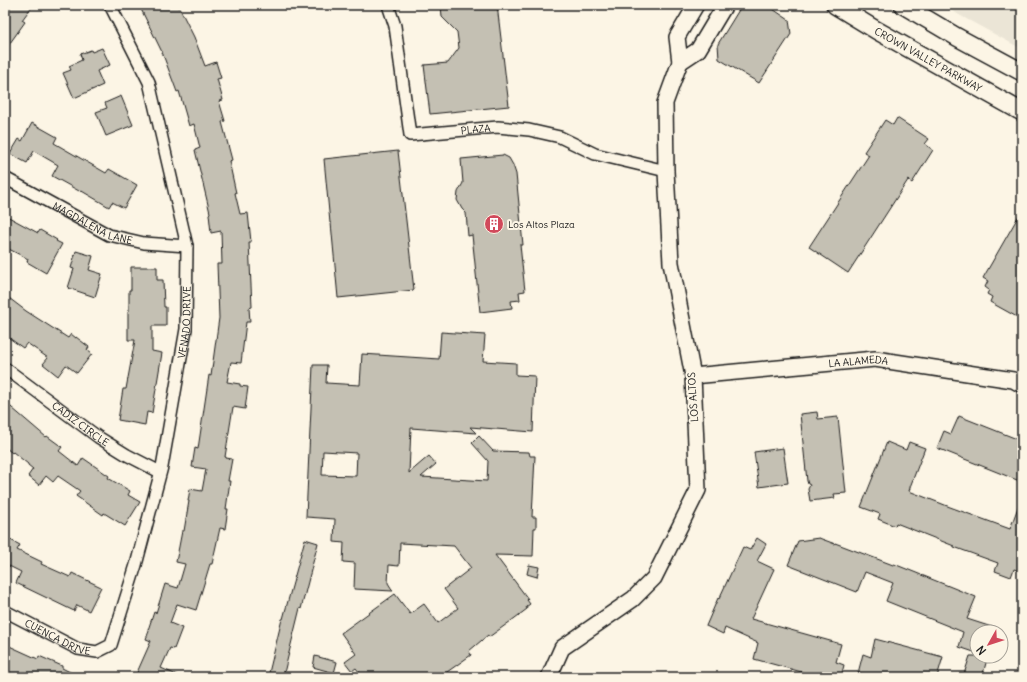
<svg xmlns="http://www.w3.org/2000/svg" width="1027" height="682" viewBox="0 0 1027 682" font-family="Delius,sans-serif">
<rect width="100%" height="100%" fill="#fcf5e5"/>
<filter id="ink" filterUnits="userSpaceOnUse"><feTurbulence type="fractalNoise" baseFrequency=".025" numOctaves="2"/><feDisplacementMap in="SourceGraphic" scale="8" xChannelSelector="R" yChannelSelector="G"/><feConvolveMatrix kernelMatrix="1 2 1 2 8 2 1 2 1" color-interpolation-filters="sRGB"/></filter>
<g filter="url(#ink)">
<!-- built -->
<path fill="#ebe5d6" d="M 943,5 L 1022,5 L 1022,49 L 961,16 Z"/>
<!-- building -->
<path fill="#c4c0b3" stroke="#1c1c1c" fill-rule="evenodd" d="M 5,5 L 33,5 L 22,20 L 25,22 L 5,50 Z
M 139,5 L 178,5 L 194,37 L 205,66 L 216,62 L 221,78 L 217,79 L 223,100 L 219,101 L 225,121 L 222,122 L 232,160 L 229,161 L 236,193 L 235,193 L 240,214 L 248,213 L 251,242 L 249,242 L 252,307 L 249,308 L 250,322 L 246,322 L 241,363 L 231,362 L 227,382 L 240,384 L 240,386 L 248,387 L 245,409 L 233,407 L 225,457 L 226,457 L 226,458 L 232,459 L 228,481 L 230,481 L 226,509 L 228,509 L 225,529 L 220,528 L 212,564 L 210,564 L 196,610 L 177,604 L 170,623 L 182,628 L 174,649 L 170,648 L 161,668 L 181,677 L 135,677 L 151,641 L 146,639 L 149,631 L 148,630 L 154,612 L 156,613 L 165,584 L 178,588 L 185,564 L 176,562 L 182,531 L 184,531 L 189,501 L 188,501 L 190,489 L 202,491 L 206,469 L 192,467 L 195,448 L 198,449 L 209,375 L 211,376 L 219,318 L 217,264 L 222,264 L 221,231 L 211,233 L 209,214 L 210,213 L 195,150 L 200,148 L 194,124 L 189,126 L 179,91 L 177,92 L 162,52 Z
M 441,5 L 497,5 L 509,106 L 430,114 L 424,65 L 448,63 L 459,48 L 457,32 L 442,17 Z
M 742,5 L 767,5 L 789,20 L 791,34 L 759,83 L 719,59 L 718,44 Z
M 102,48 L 110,65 L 97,71 L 103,85 L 74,98 L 63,73 L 71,70 L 69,66 L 82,60 L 80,54 L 91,50 L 92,52 Z
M 121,96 L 133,125 L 106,136 L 96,112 L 107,108 L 105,103 Z
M 897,118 L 929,139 L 925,144 L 933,150 L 912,183 L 908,180 L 848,273 L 809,247 L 869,155 L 864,152 L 885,120 L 893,125 Z
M 32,123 L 57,137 L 54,143 L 106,173 L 109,169 L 137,185 L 124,208 L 112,202 L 109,207 L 80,190 L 79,191 L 52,176 L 58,165 L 34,151 L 27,163 L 10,154 L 19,139 L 22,141 Z
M 398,151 L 414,290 L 338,298 L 331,223 L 330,223 L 324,159 Z
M 503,155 L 509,158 L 513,165 L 516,174 L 523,245 L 520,245 L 525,291 L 519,292 L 520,300 L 511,301 L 512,308 L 480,312 L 472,235 L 468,236 L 466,213 L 462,209 L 457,200 L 458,192 L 463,183 L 461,159 Z
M 1022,210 L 1022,308 L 1017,317 L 990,302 L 992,297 L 987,294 L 989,290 L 985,287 L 988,281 L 983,278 Z
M 5,215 L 38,233 L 40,230 L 57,240 L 56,241 L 62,244 L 46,273 L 27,262 L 28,259 L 5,247 Z
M 76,251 L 93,256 L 89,270 L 102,274 L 95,297 L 68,288 L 74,269 L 71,268 Z
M 131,267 L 157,267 L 157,280 L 163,280 L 164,307 L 166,307 L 166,326 L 152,326 L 152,351 L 162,353 L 152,413 L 147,412 L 145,425 L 118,420 L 123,389 L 126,389 L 135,340 L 128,340 L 128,311 L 129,311 L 129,290 L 131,290 Z
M 5,295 L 26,311 L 68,338 L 71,334 L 76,338 L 76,337 L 89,347 L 87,350 L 92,354 L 77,373 L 66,365 L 58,376 L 43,364 L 48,358 L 27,343 L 23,348 L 5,335 Z
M 441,332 L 485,335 L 483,361 L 516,363 L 516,375 L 535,376 L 533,432 L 470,427 L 476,433 L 411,428 L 409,473 L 429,456 L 436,464 L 421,477 L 487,481 L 488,461 L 472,443 L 479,436 L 493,451 L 529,452 L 530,456 L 535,456 L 532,517 L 536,517 L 536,528 L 534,528 L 533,556 L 495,555 L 528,599 L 527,600 L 530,604 L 526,607 L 527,609 L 511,621 L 489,637 L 488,635 L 469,651 L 471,655 L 440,677 L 363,677 L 356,668 L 352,671 L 345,662 L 356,654 L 341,633 L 395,594 L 410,614 L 424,604 L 438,623 L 458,608 L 444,589 L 471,568 L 454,546 L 400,543 L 399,566 L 389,565 L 388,583 L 393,591 L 354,589 L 355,563 L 343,562 L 344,543 L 334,542 L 335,519 L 306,517 L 313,365 L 327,365 L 326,383 L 360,385 L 362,354 L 439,359 ZM 323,451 L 357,453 L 356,476 L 322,475 Z
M 5,402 L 46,437 L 47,436 L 62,447 L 59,451 L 78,466 L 83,458 L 109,476 L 108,478 L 130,491 L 128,495 L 140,502 L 125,526 L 104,513 L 103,515 L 76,496 L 80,491 L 58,476 L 53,482 L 46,476 L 39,485 L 28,476 L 33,469 L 28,465 L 28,464 L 13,452 L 12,453 L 5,447 Z
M 817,412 L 818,419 L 838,417 L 846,493 L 834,494 L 835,498 L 810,501 L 808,489 L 810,485 L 808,484 L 807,481 L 800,414 Z
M 959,416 L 1022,441 L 1022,482 L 937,448 L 944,431 L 951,434 Z
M 887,442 L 906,450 L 909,442 L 925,448 L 910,487 L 910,488 L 909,491 L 950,507 L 1010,529 L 1021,499 L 1022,499 L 1022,572 L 1014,569 L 1011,577 L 995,571 L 998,563 L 954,547 L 954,546 L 896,523 L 895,526 L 878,519 L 880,514 L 861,507 Z
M 783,448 L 788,483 L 759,487 L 754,452 Z
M 5,537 L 20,545 L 17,550 L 42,562 L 41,564 L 70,577 L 72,573 L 101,587 L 89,611 L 77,605 L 74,611 L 16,583 L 21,572 L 5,564 Z
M 757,538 L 766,544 L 757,561 L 774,569 L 751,619 L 841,644 L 836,662 L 844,665 L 841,677 L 820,677 L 754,659 L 758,643 L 725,628 L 723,634 L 706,626 L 718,598 L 719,599 L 743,547 L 750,550 Z
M 819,538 L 835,544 L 835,543 L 893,565 L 894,564 L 976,597 L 967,619 L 1001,630 L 1001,632 L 977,632 L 977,653 L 959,647 L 963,632 L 886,601 L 893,583 L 865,572 L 857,592 L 788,565 L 798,541 Z
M 305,539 L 318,543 L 301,609 L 300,608 L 283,677 L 268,677 L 282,619 L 283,619 Z
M 529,565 L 539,567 L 537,577 L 527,574 Z
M 875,639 L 943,657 L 937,677 L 874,677 L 858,673 L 863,654 L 871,657 Z
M 5,644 L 38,659 L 39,656 L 62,666 L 62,668 L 80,677 L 10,677 L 5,674 Z
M 315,656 L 337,662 L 334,673 L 313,667 Z
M 970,656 L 988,656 L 982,677 L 963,677 Z"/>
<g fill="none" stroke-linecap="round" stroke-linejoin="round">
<!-- street casing -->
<g stroke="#1c1c1c" stroke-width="14">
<g id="street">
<path id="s1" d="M 388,5 L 395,26 L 410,135 L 498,127 L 529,130 L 560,137 L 595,154 L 666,171"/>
<path id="s2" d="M 5,178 L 109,235 L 144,243 L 187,246"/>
<path id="s3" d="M 5,368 L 98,437 L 127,455 L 160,472"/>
<path id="s4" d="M 5,611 L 78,649 L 97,652 L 111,645 L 136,565 L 162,467 L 186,329 L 187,246 L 149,82 L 110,5"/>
</g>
</g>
<!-- secondary casing -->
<g stroke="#1c1c1c" stroke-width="18">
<g id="secondary">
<path d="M 680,62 L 698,50 L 725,5"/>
<path id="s5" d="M 693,376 L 875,359 L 1013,380 L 1022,385"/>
<path d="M 549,677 L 562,648 L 633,599 L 654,578 L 698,490 L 693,376 L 671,263 L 666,171 L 665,103 L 680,62 L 677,37 L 696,5"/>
</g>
</g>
<!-- primary casing -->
<g stroke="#1c1c1c" stroke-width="20">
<g id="primary">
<path id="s6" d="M 835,5 L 876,30 L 1022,112"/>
<path d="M 903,5 L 957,37 L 1022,72"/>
</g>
</g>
<!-- street -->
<use href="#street" stroke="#fcf5e5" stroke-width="11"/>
<!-- secondary -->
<use href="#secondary" stroke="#fcf5e5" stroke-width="15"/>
<!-- primary -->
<use href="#primary" stroke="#fcf5e5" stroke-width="17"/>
</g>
</g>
<!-- icons -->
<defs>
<g id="building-disc" transform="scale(1)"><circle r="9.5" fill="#d1495b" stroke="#fcf5e5"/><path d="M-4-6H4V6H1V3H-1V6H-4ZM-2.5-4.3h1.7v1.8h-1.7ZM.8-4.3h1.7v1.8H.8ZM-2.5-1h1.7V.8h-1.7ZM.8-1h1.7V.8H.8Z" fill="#fff"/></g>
</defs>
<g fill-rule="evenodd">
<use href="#building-disc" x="494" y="224"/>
</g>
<g text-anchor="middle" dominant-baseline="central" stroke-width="4" stroke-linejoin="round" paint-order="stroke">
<!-- street labels -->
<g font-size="10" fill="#1c1c1c" stroke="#fcf5e5">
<text stroke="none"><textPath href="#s6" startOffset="108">CROWN VALLEY PARKWAY</textPath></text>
<text stroke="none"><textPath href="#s1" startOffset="198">PLAZA</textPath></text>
<text stroke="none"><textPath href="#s2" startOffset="99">MAGDALENA LANE</textPath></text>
<text stroke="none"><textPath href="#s4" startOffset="449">VENADO DRIVE</textPath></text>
<text stroke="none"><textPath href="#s5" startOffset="166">LA ALAMEDA</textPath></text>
<text transform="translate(693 397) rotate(-94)">LOS ALTOS</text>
<text stroke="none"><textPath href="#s3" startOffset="94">CADIZ CIRCLE</textPath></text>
<text stroke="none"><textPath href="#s4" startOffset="59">CUENCA DRIVE</textPath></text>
</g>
<!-- poi labels -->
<g font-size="10" fill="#1c1c1c" stroke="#fcf5e5" text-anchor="start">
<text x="508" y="224">Los Altos Plaza</text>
</g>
</g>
<!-- margin -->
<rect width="1027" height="682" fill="none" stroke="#fcf5e5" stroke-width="20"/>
<rect x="10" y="10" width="1007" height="662" fill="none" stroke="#1c1c1c" stroke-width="1.5" filter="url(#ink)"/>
<!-- north arrow -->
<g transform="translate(989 644) rotate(231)"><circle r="19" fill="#fcf5e5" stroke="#a29e95"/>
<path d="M0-3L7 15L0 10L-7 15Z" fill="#d1495b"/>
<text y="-6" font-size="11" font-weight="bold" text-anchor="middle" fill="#1c1c1c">N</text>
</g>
</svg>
